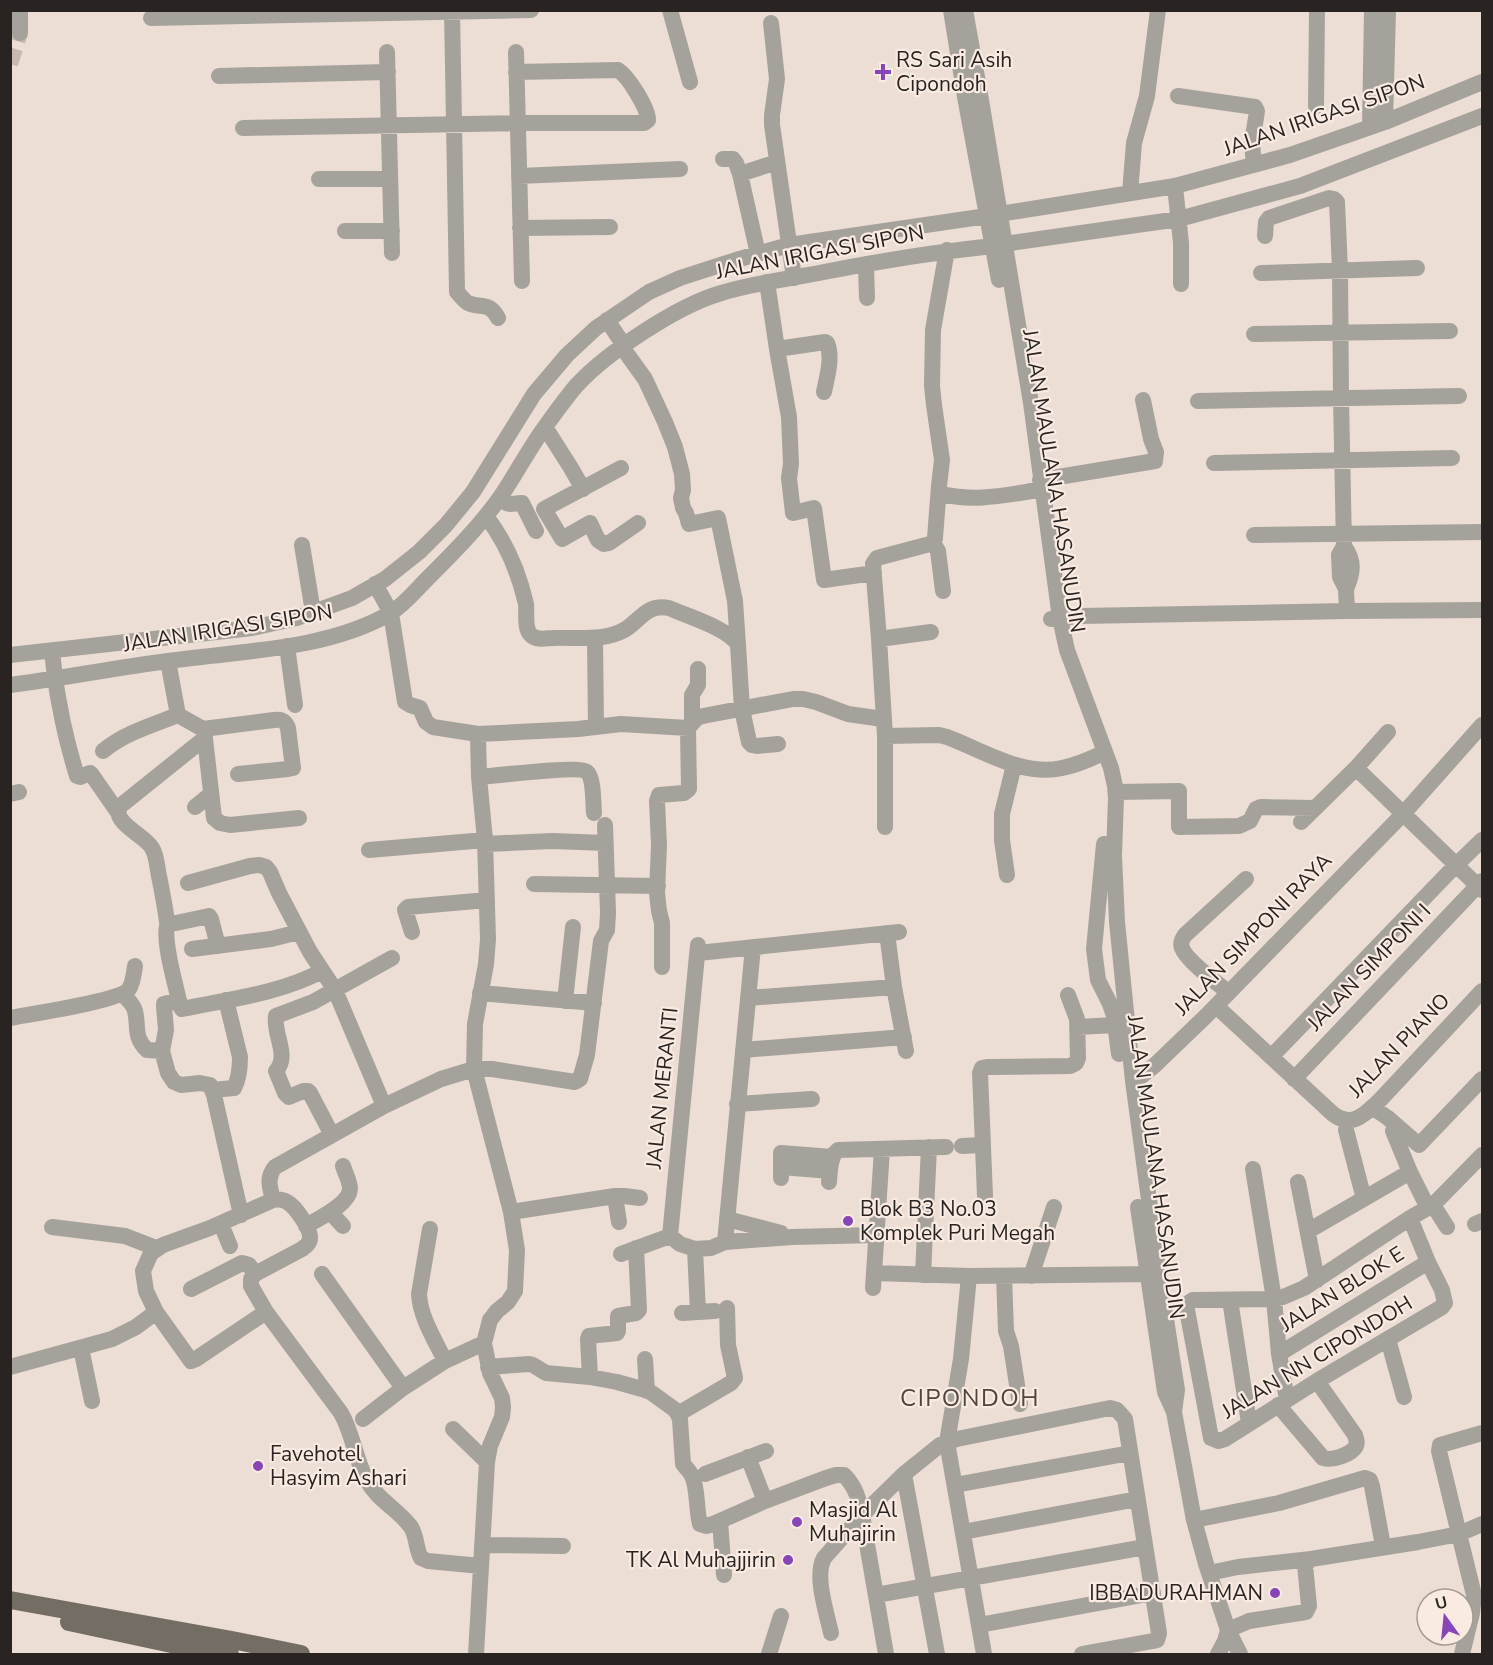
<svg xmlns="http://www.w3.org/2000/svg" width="1493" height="1665" viewBox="0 0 1493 1665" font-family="'Nunito Sans',sans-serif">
<rect width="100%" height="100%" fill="#ecded4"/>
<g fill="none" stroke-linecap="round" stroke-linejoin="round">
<!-- minor-tunnel -->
<path stroke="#c5b9b0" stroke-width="16" stroke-dasharray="16 8" stroke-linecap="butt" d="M 10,64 L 20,33"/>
<!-- minor -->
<path stroke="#a5a29c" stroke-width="16" d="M 452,10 L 457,292 C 460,295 464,301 468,303 C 481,309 489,301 498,318
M 670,10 L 690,82
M 951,10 L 965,97 L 999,280
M 965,10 L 980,94 L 1031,403 L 1060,618 L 1067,650 L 1111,768 L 1115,786 L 1116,798 L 1114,855 L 1117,922 L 1133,1081 L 1159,1274 L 1177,1390 L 1174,1412 L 1194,1520 L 1206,1564 L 1228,1630 L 1240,1654
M 151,18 L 531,10
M 771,23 L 777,79 L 772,115 L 772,125 L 794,278
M 20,33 L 20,10
M 387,52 L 392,253
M 516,52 L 522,281
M 219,76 L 388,72
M 1178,96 L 1255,107 L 1257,111 L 1252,143 L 1254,165
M 1316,106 L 1317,10
M 1385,122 L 1388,10
M 1370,127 L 1372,10
M 243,128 L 518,123 L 644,123 L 648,120 C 648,108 628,76 618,70 L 516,72
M 723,159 L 733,159 L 736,163 L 740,174
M 519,176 L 680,169
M 319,179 L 390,179
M 1175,186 L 1181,243 L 1181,284
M 1130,193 L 1134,143 L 1147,96 L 1158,10
M 999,214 L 1175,186 L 1290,155 L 1385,122 L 1482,82
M 520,228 L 610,227
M 345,231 L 392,231
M 1265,236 L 1266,222 L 1269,218 L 1329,198 L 1334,199 L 1337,202 L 1340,270 L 1341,398 L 1344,546 L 1339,555 L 1340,577 L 1346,589 L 1347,611 L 1482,610
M 1004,244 L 1179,219 L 1300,186 L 1482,116
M 758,254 L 740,174 L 777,162
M 866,264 L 867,298
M 1261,273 L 1417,268
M 767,282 L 777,349 L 789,417 L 791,464 L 789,478 L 793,513 L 814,508 L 824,580 L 874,573
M 607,320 L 621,341 L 627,354 L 645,379 L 665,422 L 675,447 L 682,474 L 683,490 L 681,498 L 683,508 L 686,513 L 689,524 L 718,518 L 735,601 L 738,645
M 1254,334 L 1450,331
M 777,349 L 825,342 L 827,343 C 833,357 827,377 824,392
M 1198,401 L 1459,396
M 545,427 L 571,468 L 583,489
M 1214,463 L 1452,458
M 621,468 L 544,509 L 562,539 L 590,523 L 598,540 L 604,544 L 609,543 L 638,523
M 1040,480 L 1155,461 L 1156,452 L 1151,439 L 1143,400
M 939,493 C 969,502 1001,496 1032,491
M 501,496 C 508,508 510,503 522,503 L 536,531
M 486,516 C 505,541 519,573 526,604 C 527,613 524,629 531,635 C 537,641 547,638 553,638 C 577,637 604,642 626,629 C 642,618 647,604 669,608 C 687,616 730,629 738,645 L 742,709 L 749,742 L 752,745 L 757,746 L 778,744
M 1254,535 L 1482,532
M 933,543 L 938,551 L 943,591
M 302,545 L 313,612
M 1344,546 C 1355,561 1353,573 1346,589
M 375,584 L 391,613 L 405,702 L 410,705 L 420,708 L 426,722 L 433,727 L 478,734 L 578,729 L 621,724 L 688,728
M 1051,619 L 1080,616 L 1347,611
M 595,638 L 596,727
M 879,639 L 931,632
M 287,646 L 295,705
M 52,651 C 54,669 56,689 60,707 C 64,730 70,753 77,776 L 80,777 L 90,773 L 92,775 L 117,811
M 10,655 L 252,628 L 297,618 L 352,598 L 385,579 L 419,552 L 446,525 L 473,492 L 534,394 L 567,355 L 596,328 L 649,292 L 680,278 L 736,260 L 789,245 L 987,216
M 168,661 L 178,715
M 10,685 C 63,678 115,668 168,661 C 239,651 326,650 389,614 C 404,605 415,591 427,579 C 452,554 478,528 499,499 C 515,476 528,450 545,427 C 555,413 565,399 576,386 C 606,353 676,307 718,294 C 753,283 789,279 824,272 C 880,261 936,252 993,246
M 692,722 L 692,695 L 698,685 L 698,669
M 204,730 L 214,818 L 220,823 L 230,825 L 299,818
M 885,736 L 939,735 L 947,737 C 982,750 1023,777 1062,768 C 1077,765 1091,759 1105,752
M 205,738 L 119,807 C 113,824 146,836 152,848 C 157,856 157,867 159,876 C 162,891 165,906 167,922 L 176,923 L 209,916 L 211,919 L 218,946
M 103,751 C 125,733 152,725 178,715 L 203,729 L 274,720 C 281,719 285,720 288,728 L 293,768 L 288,769 L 238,774
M 1356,768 L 1482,890
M 479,777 C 494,776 579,765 587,772 C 594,778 593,803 594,813
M 1116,792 L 1179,791 L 1179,827 L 1239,826 L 1250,821 L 1256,809 L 1261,807 L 1315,808
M 10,794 L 19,792
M 195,807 L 211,794
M 1301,822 L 1356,768 L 1388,732
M 885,827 L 885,736 L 879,639 L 873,564 L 877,558 L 930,544 L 934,542 L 935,538 L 939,486 L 942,460 L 934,405 L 932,386 L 933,330 L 947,250
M 485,844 L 552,841 L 605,843
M 1104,844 L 1094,949 L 1098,980 L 1110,1004 L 1114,1016 L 1119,1054
M 369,850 L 485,840
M 1007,875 L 1002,840 L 1002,814 L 1014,765
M 188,883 L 250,866 L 259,865 L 266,867 L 270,872 L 279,893 L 310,952 L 335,990 L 384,1106
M 534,884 L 658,886
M 168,923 C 161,938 177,988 180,1006 L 182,1009 C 229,999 279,994 322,971
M 412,932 L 405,910 L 408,907 L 487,900
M 887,933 L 894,987 L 906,1051
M 192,949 L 271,939 L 299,932
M 698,953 L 899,932
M 662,967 L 662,923 L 659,911 L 657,893 L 659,845 L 657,801 L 659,795 L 684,793 L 689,789 L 688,728 L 697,718 L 703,716 L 793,699 L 803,699 L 816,702 L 848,714 L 883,719
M 1228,992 C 1217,983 1186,960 1182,948 C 1180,943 1182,939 1185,935 L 1246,879
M 480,993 L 594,1003
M 123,994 C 127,999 134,1005 135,1011 C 139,1027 133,1036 147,1050 L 162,1051
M 748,998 L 894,987
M 179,1000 L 164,1004 L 164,1006 L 166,1030 L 162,1051 L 168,1073 L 174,1082 L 181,1085 L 200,1083 L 210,1085 L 214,1095 L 241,1215
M 565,1001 L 573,927
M 1216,1006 L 1333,1114 C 1353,1129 1366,1113 1380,1100 L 1482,991
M 10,1018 C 30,1014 120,1001 129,989 C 133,983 134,973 135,966
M 1078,1027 L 1115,1025
M 743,1050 L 904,1037
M 1271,1057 L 1456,865 L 1482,840
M 1294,1079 L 1482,881
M 1133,1081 L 1139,1078 L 1155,1065 L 1206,1016 L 1403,814 L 1482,725
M 212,1090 L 234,1088 C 239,1079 240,1067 240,1057 L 226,1000
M 737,1104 L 812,1099
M 1372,1107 L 1388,1118 L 1419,1145 L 1482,1079
M 1346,1130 L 1364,1199
M 1393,1131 L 1410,1172 L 1428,1208
M 332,1135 L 310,1093 L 308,1091 L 303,1091 L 289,1097 L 285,1093 L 276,1071 C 290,1055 273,1035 276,1016 L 313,1002 L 392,958
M 962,1146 L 983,1145
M 781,1167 L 830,1171
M 1253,1169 L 1274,1299 L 1279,1354 L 1287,1400
M 781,1178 L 781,1153 L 832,1157
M 829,1182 C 830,1172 829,1157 838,1150 L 946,1147
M 1298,1182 L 1317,1280
M 615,1196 L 619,1222
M 985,1196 L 980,1073 L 982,1068 L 987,1067 L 1070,1066 L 1076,1063 L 1078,1058 L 1077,1019 L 1068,995
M 273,1200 C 270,1187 266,1178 275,1167 L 384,1106 L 441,1079 L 474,1069 L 492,1069 L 575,1082 L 580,1079 L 587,1055 L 601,941 L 607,930 L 608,913 L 605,825
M 1433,1205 L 1447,1227
M 1138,1207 L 1165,1392 L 1174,1412
M 330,1212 L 343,1226
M 511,1212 L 615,1196 L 624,1196 L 640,1198
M 1410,1218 L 1428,1262 L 1442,1290 L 1445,1303 L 1442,1307 L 1317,1381 L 1225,1439 L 1218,1441 L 1211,1438 L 1187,1310 L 1187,1304 L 1193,1300 L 1274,1299 L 1283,1297 L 1304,1288 L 1410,1218 L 1433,1205 L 1482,1155
M 727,1219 L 781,1233
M 221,1224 L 230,1246
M 1475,1224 L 1482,1221
M 306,1226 C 319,1218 349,1205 350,1189 C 350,1181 345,1173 343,1166
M 52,1227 L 125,1236 L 156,1248
M 430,1229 L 419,1294 C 420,1317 435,1340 445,1361
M 1308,1231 L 1410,1172
M 670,1236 L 698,945
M 670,1236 L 680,1244 L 695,1249 L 711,1248 L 725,1242 L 792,1237 L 876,1235
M 725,1242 L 753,947
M 695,1249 L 698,1312
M 621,1254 L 670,1236
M 874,1273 L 882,1149
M 322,1274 L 403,1388
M 923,1275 L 929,1147
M 969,1276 L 961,1359 L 947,1442 L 984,1654
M 1004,1276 L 1006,1331 L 1011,1346 L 1020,1404
M 1031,1276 L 1054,1207
M 873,1288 L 874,1273 L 969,1276 L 1158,1274
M 191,1289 L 242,1263 L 249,1265 L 255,1274
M 1230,1300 L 1249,1423
M 266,1312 L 196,1359 L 191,1361 L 156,1312 L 146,1291 L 143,1271 L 151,1253 L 163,1245 L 210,1228 L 273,1200 C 278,1199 282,1199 287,1202 C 295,1206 311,1229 310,1238 C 310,1243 306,1246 302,1249 L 255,1274 L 251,1279 L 251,1286 L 266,1312 L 341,1413 C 353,1434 355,1458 366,1479 C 378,1501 398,1509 411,1527 C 417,1537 416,1549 421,1558 L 428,1561 L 481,1566
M 682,1313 L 715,1311
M 1388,1339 L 1404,1397
M 81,1348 L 92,1401
M 1279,1354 L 1428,1262
M 645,1359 L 647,1391
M 10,1367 L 112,1339 L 136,1327 L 156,1312
M 488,1367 L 529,1364 L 533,1365 L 546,1373 L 590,1377 L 617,1382 L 649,1391 L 674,1409 L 678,1414 L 680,1420 L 683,1464 C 686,1468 690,1471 692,1476 C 698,1488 696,1510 700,1524 L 706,1526 L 713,1524 L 765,1501 L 826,1478 L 836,1475 L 844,1475 C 856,1487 859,1500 862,1515 L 886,1654
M 590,1377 L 588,1339 L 589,1336 L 617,1333 L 618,1331 L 618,1316 L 636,1313 L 639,1310 L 636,1248
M 1278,1405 L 1323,1458 C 1332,1461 1351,1455 1356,1446 C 1358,1442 1356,1439 1355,1435 L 1317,1381
M 678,1414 L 731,1383 L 735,1378 L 728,1345 L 727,1308
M 363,1419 L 403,1388 L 445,1361 L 484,1343
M 453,1429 L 487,1462
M 748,1457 L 765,1501
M 705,1474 L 766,1451
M 904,1474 L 937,1654
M 955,1485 L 1130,1453
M 1194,1520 L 1279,1503 L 1365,1478 L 1370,1480 L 1372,1486 L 1383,1546
M 720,1521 L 724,1575
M 963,1532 L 1137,1499
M 482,1545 L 563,1546
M 1209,1573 L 1238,1567 L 1311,1559
M 876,1595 L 1145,1547
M 979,1625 L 1153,1593
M 1228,1630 L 1249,1621 L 1306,1612 L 1309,1606 L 1305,1565 L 1311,1559 L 1418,1542 L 1459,1534 L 1439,1451 L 1440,1445 L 1444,1444 L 1482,1433
M 831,1633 C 827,1614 814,1576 824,1558 L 862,1515 L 904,1474 L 940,1445 L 957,1439 L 1110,1408 L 1117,1410 L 1125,1419 L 1159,1633 L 1157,1640 L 1153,1641 L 1082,1654
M 476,1654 L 487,1462 L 490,1446 L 502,1417 L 503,1407 L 502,1398 L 490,1373 L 484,1343 L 490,1320 L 497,1311 L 508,1302 L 515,1291 L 517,1250 L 511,1212 L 474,1069 L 475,1024 L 486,964 L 488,939 L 485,840 L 479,777 L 478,734
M 769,1654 L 781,1616
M 1218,1654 L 1225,1641 L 1228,1630
M 1462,1654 L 1472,1613 L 1474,1595 L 1459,1534 L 1482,1524"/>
<!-- major -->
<path stroke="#746d63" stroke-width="18" d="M 10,1600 L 232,1640 L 301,1654
M 69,1622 L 190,1648 L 230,1654"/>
</g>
<!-- markers -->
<g fill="#8745b9" stroke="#f9ebe1" stroke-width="2">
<path d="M880 63h6v6h6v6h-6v6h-6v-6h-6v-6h6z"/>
<circle cx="848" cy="1221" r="6"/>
<circle cx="258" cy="1466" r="6"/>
<circle cx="797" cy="1522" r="6"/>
<circle cx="788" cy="1560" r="6"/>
<circle cx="1275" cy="1593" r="6"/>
</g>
<g text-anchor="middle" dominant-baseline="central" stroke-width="4.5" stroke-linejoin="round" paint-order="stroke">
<!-- poi labels -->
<g font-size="21" fill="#292421" stroke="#f9ebe1" text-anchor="start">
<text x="896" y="60">RS Sari Asih<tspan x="896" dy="24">Cipondoh</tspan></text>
<text x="860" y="1209">Blok B3 No.03<tspan x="860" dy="24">Komplek Puri Megah</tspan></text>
<text x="270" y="1454">Favehotel<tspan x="270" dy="24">Hasyim Ashari</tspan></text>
<text x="809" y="1510">Masjid Al<tspan x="809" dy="24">Muhajirin</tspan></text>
<text x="776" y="1560" text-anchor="end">TK Al Muhajjirin</text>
<text x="1263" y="1593" text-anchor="end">IBBADURAHMAN</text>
</g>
<!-- street labels -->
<g font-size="21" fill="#292421" stroke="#f9ebe1">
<text transform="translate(1324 115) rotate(-19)">JALAN IRIGASI SIPON</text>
<text transform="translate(820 252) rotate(-11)">JALAN IRIGASI SIPON</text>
<text transform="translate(1054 481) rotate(81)">JALAN MAULANA HASANUDIN</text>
<text transform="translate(228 628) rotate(-9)">JALAN IRIGASI SIPON</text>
<text transform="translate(1253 934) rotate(-46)">JALAN SIMPONI RAYA</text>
<text transform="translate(1369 967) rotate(-46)">JALAN SIMPONI I</text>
<text transform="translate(1399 1045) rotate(-46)">JALAN PIANO</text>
<text transform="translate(662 1088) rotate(-84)">JALAN MERANTI</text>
<text transform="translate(1156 1167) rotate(82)">JALAN MAULANA HASANUDIN</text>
<text transform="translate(1342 1289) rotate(-32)">JALAN BLOK E</text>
<text transform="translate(1317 1357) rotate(-31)">JALAN NN CIPONDOH</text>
</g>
<!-- quarter labels -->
<g font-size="24" letter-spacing="1.5" fill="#50443c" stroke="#f9ebe1">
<text x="970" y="1398">CIPONDOH</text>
</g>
</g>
<!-- border -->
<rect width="1493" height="1665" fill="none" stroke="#292421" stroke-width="24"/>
<!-- north arrow -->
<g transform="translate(1445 1617) rotate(345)"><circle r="28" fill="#f9ebe1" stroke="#a69b94" stroke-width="1.5"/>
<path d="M0-4.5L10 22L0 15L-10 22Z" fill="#8745b9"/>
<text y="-9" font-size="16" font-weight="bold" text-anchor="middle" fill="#292421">U</text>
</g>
</svg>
